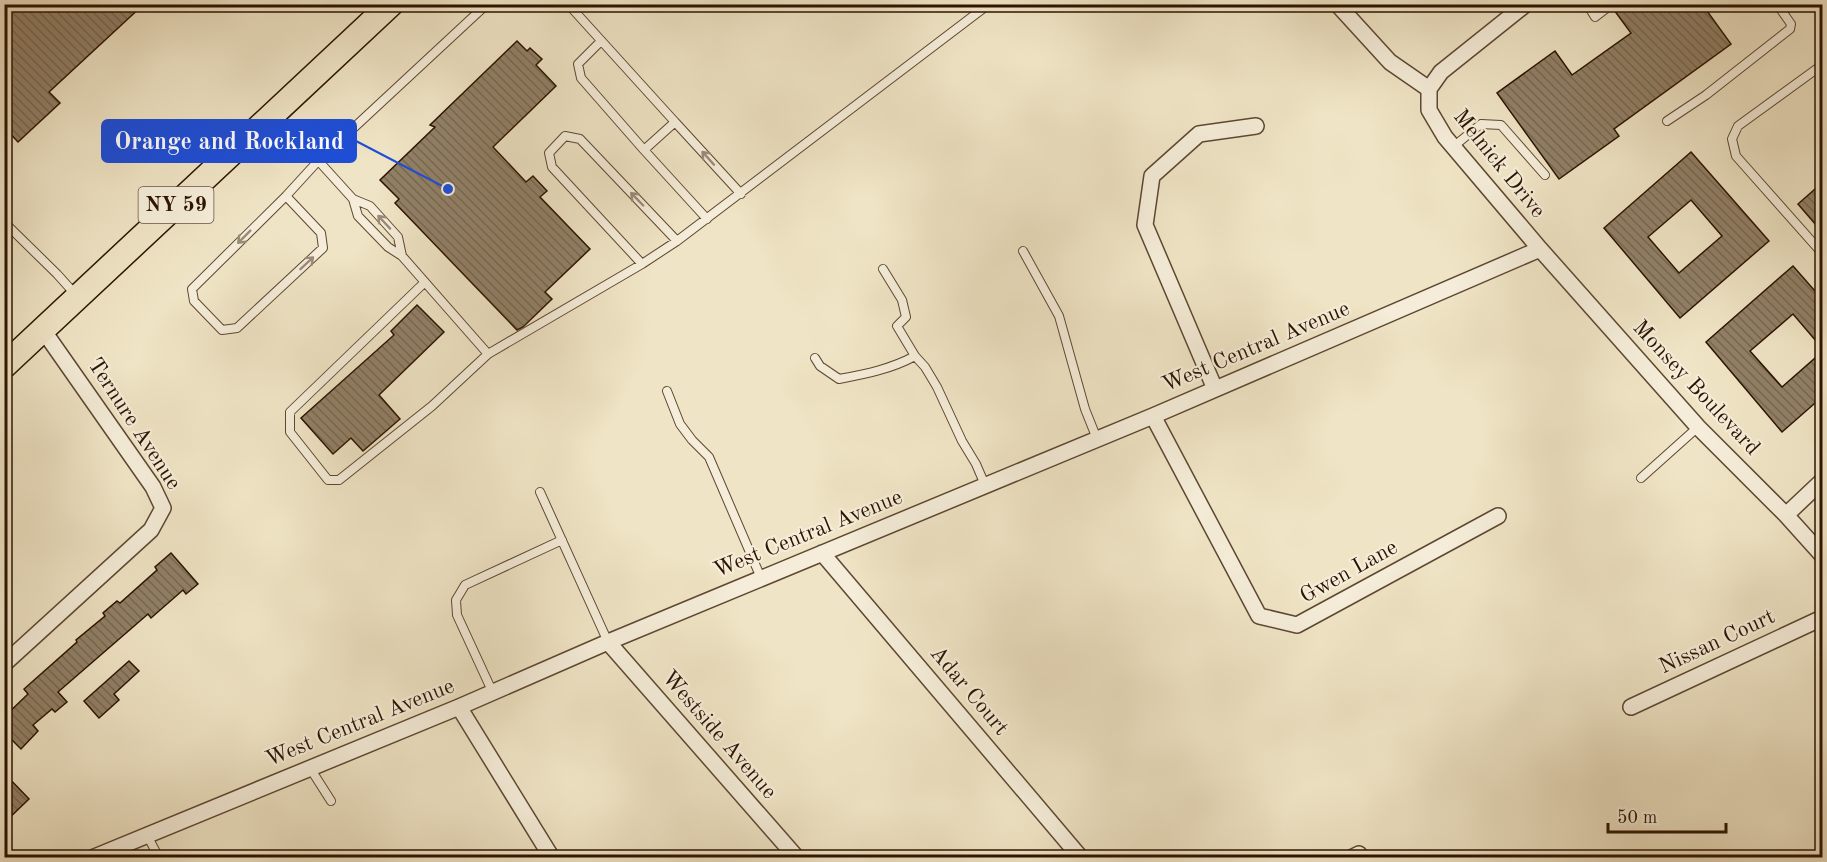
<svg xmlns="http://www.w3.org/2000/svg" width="1827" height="862" viewBox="0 0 1827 862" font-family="'Old Standard TT',serif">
<defs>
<pattern id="building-back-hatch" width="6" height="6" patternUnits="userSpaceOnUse" patternTransform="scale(1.5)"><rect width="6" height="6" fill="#918067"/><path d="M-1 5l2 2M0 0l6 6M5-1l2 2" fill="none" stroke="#776852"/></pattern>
</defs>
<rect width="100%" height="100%" fill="#efe4c5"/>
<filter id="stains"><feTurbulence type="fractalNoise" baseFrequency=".00333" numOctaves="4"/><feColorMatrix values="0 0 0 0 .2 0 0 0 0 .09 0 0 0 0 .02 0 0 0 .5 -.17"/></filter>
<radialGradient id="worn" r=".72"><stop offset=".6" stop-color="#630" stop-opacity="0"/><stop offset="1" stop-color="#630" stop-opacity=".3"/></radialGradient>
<!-- building -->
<path fill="url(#building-back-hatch)" stroke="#2c1301" stroke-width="1.5" fill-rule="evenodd" d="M 4,4 L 144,4 L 49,92 L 60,103 L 18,142 L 4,127 Z
M 1618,4 L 1702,4 L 1731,44 L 1614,129 L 1619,136 L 1559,179 L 1497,93 L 1555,51 L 1572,75 L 1631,33 L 1614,10 Z
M 517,41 L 527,51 L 530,48 L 542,59 L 536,65 L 556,86 L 493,147 L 526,182 L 533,176 L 547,191 L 540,197 L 590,249 L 545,292 L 552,299 L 523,327 L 517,330 L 395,203 L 399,199 L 380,180 L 435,127 L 430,125 Z
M 1691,152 L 1769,241 L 1680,318 L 1604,228 ZM 1691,200 L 1722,236 L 1679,273 L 1648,237 Z
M 1822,183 L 1822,232 L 1798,204 Z
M 1793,266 L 1822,299 L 1822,348 L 1793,314 L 1750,351 L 1782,387 L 1822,352 L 1822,397 L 1782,432 L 1706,342 Z
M 417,305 L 444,332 L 379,395 L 400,419 L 363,451 L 351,438 L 333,454 L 301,418 L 394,335 L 391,331 Z
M 171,553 L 198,584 L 186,594 L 183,590 L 151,618 L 148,614 L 58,692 L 67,702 L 55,712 L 52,709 L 33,725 L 38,731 L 21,749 L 4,732 L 4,717 L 28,694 L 24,689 L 77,642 L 76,640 L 105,616 L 103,613 L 117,601 L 120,603 L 157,570 L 155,567 Z
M 129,661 L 139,671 L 114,694 L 119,700 L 99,718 L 84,701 Z
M 4,773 L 29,799 L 4,823 Z"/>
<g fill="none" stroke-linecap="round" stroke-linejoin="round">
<!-- service casing -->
<g stroke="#5d4732" stroke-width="10">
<path id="service" d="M 568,4 L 675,122 L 644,150 L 581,78 L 578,64 L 601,41
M 1587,4 L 1595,17 L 1612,4
M 1822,65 L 1738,126 L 1732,139 L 1736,156 L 1822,253
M 276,114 L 353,199 L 370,206 L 398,237 L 402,256
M 1667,121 L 1706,95 L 1790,29 L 1791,24 L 1777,4
M 675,122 L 741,194
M 1453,147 L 1481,124 L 1501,125 L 1545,175
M 644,150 L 707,219
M 286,196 L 321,233 L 323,248 L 237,328 L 222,330 L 194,301 L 192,289 L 286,196 L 318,161 L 487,4
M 353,199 L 358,216 L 388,247 L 402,256 L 488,354
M 4,222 L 57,274 L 75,294
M 1023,251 L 1059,316 L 1085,409 L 1097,439
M 642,264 L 552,167 L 549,153 L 565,136 L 580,139 L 677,241
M 883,269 L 902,300 L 906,317 L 897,326 L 915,356
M 425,282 L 290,412 L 290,432 L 328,480 L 339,480 L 432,406 L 488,354 L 642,264 L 677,241 L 989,4
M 815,358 L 820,366 L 839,379 C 866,374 891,369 915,356 L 925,367 L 937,387 L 962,441 L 976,464 L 985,485
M 667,391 L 680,424 L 692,440 L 709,457 L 761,578
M 1641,478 L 1698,427
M 540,492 L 608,642
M 493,693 L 457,615 L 456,600 L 465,585 L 562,540
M 310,768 L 331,801
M 147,835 L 159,858"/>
</g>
<!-- minor casing -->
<g stroke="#5d4732" stroke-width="18">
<path id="minor" d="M 1337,4 L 1390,62 L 1429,89
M 1526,4 L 1441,72 L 1429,89 L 1429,110 L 1445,137 L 1540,249 L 1698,427 L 1786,515 L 1822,555
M 1215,389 L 1145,225 L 1152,176 L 1199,134 L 1256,126
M 1153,416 L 1259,616 L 1297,625 L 1498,516
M 1786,515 L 1822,481
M 822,553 L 1081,858
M 608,642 L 797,858
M 4,664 L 151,530 L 163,508 L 153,487 L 43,330
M 459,707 L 552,858
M 1631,707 L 1822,618
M 92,858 L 459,707 L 608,642 L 1153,416 L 1540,249
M 1351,858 L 1359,854"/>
</g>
<!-- primary casing -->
<g stroke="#2c1301" stroke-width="27">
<path id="primary" d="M 4,366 L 391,4"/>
</g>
<!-- service -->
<use href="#service" stroke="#f5edd9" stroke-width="8"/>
<!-- minor -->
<use href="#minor" stroke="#f5edd9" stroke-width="15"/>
<!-- primary -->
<use href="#primary" stroke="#efe4c5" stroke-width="24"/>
</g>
<!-- one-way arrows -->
<defs><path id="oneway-shaft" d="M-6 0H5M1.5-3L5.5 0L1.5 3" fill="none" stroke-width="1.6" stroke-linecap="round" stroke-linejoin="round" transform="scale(1.5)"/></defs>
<g stroke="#9b8b78">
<use href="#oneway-shaft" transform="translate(708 158) rotate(-132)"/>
<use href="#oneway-shaft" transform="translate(637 199) rotate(-134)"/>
<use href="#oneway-shaft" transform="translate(384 222) rotate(-133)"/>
<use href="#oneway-shaft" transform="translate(244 237) rotate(135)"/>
<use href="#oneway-shaft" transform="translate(307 263) rotate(-43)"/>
</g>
<g text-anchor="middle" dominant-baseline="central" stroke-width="4.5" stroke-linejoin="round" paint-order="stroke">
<!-- shield labels -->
<rect fill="#f5edd9" stroke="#685442" stroke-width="1.5" x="138.5" y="187" width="75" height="36" rx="4.5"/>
<g font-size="21" font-weight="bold" fill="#2c1301">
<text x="176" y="205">NY 59</text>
</g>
<!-- street labels -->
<g font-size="22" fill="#2c1301" stroke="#f5edd9">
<text transform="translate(1499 164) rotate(51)">Melnick Drive</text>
<text transform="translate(1256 347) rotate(-23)">West Central Avenue</text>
<text transform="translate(1696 388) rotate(47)">Monsey Boulevard</text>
<text transform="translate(134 424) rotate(57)">Ternure Avenue</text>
<text transform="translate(808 534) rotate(-22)">West Central Avenue</text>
<text transform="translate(1349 572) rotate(-29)">Gwen Lane</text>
<text transform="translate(1717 642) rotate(-25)">Nissan Court</text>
<text transform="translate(969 691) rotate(50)">Adar Court</text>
<text transform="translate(360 723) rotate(-22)">West Central Avenue</text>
<text transform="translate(719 735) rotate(49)">Westside Avenue</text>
</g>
</g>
<!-- callouts -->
<path fill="none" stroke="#1d4ed8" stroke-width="2" d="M448 189L356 141"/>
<circle fill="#1d4ed8" stroke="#f5edd9" stroke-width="2" cx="448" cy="189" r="6"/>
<rect fill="#1d4ed8" stroke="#1d4ed8" stroke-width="2" x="102" y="120" width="254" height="42" rx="6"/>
<g font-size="24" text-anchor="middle" font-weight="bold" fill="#fff">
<text x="229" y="149">Orange and Rockland</text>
</g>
<!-- margin -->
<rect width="1827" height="862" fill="none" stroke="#efe4c5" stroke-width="24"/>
<rect x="6" y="6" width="1815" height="850" fill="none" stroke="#2c1301" stroke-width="3"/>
<rect x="12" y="12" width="1803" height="838" fill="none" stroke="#2c1301" stroke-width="1.5"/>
<!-- scale -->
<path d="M1608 823v9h118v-9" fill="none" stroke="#2c1301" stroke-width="3"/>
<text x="1617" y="823" font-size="18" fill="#2c1301" stroke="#f5edd9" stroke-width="4.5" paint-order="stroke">50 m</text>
<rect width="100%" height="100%" filter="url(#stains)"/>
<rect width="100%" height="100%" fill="url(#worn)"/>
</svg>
